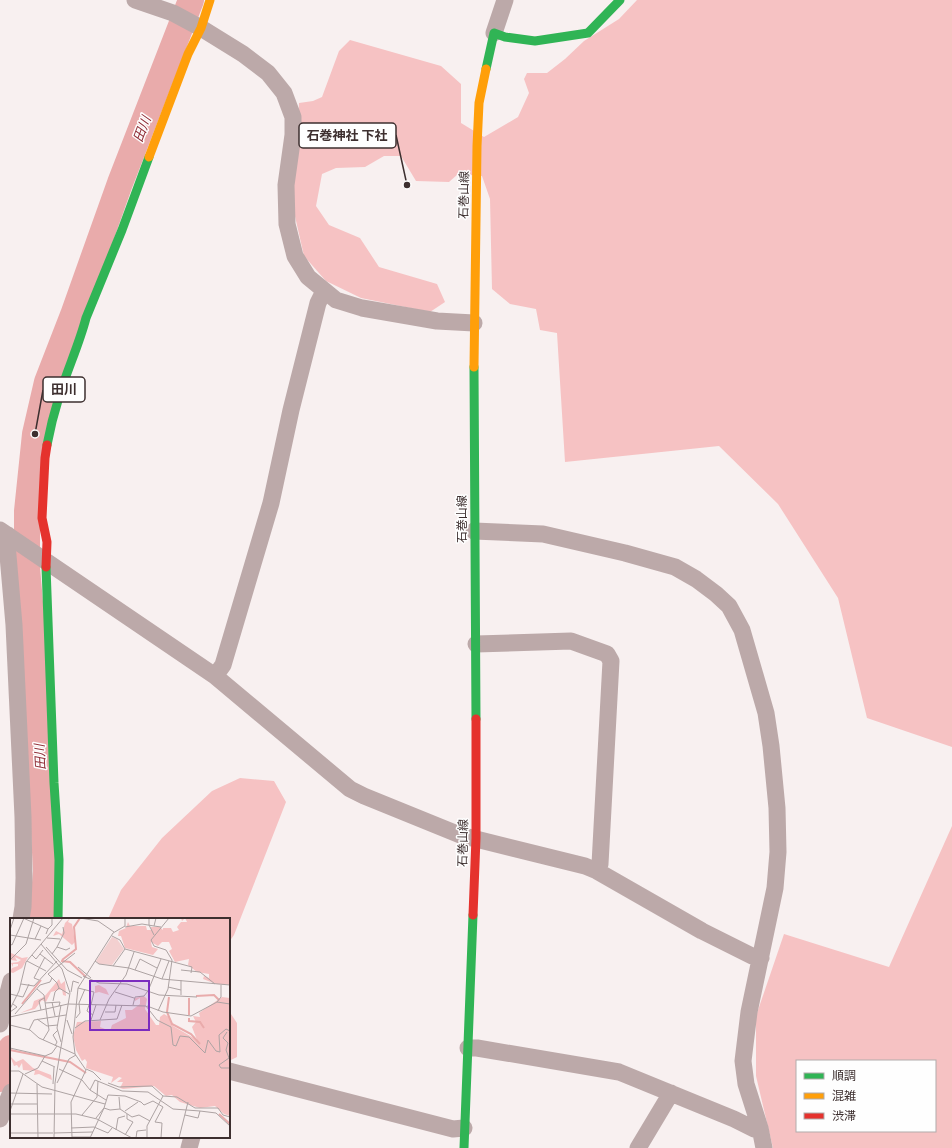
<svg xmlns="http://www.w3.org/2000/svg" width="952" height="1148" viewBox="0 0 952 1148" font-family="'Archivo Narrow','Noto Sans JP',sans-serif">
<rect width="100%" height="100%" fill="#f8f0f0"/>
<!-- forest -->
<path fill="#f6c2c3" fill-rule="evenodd" d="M 637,0 L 952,0 L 952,747 L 867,718 L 838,598 L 778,504 L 719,446 L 565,462 L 557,333 L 540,330 L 536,309 L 510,304 L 492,289 L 490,199 L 482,176 L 458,174 L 449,182 L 416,181 L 401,156 L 384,156 L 365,167 L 336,168 L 322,174 L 316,206 L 329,225 L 360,238 L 379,267 L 437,284 L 445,302 L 430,312 L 361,298 L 326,281 L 304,256 L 292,203 L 297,152 L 299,103 L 313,101 L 322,97 L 339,51 L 350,40 L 441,66 L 461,84 L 461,123 L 484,137 L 518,117 L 529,93 L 524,79 L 527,73 L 547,73 L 565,59 L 584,41 L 619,19 Z
M 240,778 L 274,781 L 286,802 L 234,935 L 229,942 L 229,919 L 108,919 L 121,890 L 162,838 L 212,791 Z
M 952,826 L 952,1148 L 773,1148 L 756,1076 L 756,1016 L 784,934 L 889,967 ZM 797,1061 L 935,1061 L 935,1131 L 797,1131 Z
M 229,1011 L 237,1023 L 237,1057 L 231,1060 L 229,1060 Z"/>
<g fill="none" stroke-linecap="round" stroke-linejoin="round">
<!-- river -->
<path stroke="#e9abab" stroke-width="26" d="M 42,919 L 46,871 L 35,660 L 27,568 L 27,511 L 35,434 L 47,382 L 73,315 L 120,183 L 191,0
M 0,1079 L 11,1048"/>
<!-- street -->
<path stroke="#bca9a9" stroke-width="17" d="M 135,0 L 173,13 L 201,28 L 243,54 L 268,73 L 284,93 L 293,117 L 293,135 L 286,185 L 287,224 L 295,256 L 308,277 L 336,300 L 362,308 L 437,321 L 474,323
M 494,33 L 505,0
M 0,530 L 215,676 L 350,789 L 364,796 L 460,835 L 585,866 L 597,871 L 702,931 L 752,956 L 761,958
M 474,531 L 543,534 L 625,553 L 675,567 L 696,579 L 716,594 L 729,606 L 742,630 L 766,713 L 771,746 L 777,808 L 778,852 L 775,888 L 749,1012 L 743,1061 L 746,1084 L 760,1128 L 764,1148
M 8,535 L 7,544 L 14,625 L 23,817 L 24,878 L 23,907 L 21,919
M 476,644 L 571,641 L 607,654 L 611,661 L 600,864 L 597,871
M 215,676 L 223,665 L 271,503 L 291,410 L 318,303 L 324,291
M 0,1024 L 11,981
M 468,1048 L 477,1048 L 619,1072 L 734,1119 L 754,1129 L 760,1128
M 229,1071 L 453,1129 L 464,1128
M 0,1119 L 11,1092
M 189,1148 L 192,1137
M 638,1148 L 671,1093"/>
<!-- fast -->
<path stroke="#30b455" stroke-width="9" d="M 486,69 L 494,33 L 505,37 L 535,41 L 588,33 L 620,0
M 474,367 L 476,719
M 47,445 C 50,429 54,413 59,397 C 67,370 79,345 86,318 L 122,230 L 149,157
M 46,567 L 54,783 L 59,860 L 58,919
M 464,1148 L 473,915"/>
<!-- slow -->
<path stroke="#ff9f0a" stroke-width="9" d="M 149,157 L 188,54 L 201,28 L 210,0
M 474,367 L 477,146 L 479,103 L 486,69"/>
<!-- jam -->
<path stroke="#e5322d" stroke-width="9" d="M 46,567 L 47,542 L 42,518 L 45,458 L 47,445
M 473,915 L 476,838 L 476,719"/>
</g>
<g text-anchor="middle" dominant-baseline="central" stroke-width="3" stroke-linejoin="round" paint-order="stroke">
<!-- street labels -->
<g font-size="12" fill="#3d2f2f" stroke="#fefefe">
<text transform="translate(464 195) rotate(-89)">石巻山線</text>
<text transform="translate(462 519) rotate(-90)">石巻山線</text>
<text transform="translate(463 843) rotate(-89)">石巻山線</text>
</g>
<!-- water labels -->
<g font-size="13" font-style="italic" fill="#902d36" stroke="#fefefe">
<text transform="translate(142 129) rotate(-69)">田川</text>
<text transform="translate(40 757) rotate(-93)">田川</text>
</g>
</g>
<!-- overview -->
<g transform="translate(10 918)">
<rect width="220" height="220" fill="#f8f0f0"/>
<path d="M 102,19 L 107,21 L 114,31 L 102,47 L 89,46 L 86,43 Z" fill="#f3d0d0"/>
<path d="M 60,0 L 58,4 L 62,6 L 65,24 L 62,27 L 49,16 L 43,18 L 46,13 L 52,16 L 55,5 ZM 171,0 L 220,0 L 220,67 L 206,66 L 193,61 L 194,58 L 199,60 L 199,56 L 187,54 L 178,47 L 179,41 L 165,44 L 159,33 L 162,31 L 159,24 L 152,24 L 148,28 L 141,24 L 142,29 L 148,31 L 143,37 L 115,30 L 111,18 L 108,18 L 109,13 L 116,10 L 118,4 L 120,8 L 136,8 L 137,12 L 141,12 L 141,9 L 150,9 L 153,12 L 153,10 L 161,10 L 163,14 L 169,12 L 167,9 L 171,4 L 177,4 L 175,0 L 172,3 ZM 1,35 L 12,40 L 18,39 L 12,50 L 3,55 L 0,54 L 2,50 L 8,48 L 8,46 L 3,46 L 3,49 L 1,45 L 8,44 L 11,42 L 5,39 L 7,43 L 1,42 L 0,45 ZM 49,61 L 51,66 L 55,63 L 56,78 L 53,77 L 52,71 L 41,74 L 36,84 L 32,82 L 25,91 L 10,95 L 22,90 L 24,83 L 34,79 ZM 89,67 L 96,71 L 99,77 L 89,74 L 85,75 L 85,68 ZM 134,78 L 137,81 L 135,91 L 146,107 L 149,107 L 150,99 L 154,96 L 159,99 L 163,108 L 187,122 L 182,109 L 186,104 L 183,98 L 190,99 L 189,95 L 212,79 L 220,80 L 220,198 L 214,196 L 205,188 L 190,190 L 170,184 L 162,177 L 156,178 L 144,168 L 113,171 L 110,170 L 113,164 L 107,164 L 112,160 L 109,159 L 101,165 L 103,159 L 76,150 L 77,144 L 75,141 L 72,143 L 66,132 L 63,118 L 67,104 L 91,103 L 90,109 L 100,113 L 102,107 L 116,100 L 115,92 L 122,92 L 130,86 L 130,80 L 125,83 L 125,80 ZM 0,138 L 6,144 L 13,141 L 23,150 L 41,157 L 42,162 L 29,156 L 24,157 L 25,153 L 13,152 L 12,145 L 9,150 L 7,147 L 4,148 Z" fill="#f6c2c3"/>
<path fill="none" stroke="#e9abab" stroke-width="2" d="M 52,42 L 66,31 L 64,9 L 70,0M 51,43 L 60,44 L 76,59M 186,78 L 204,77 L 209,82M 159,79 L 157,94 L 162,106 L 181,116 L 190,126M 179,80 L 179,97M 12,86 L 31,62M 179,100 L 179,103 L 190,104 L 194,110M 0,132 L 60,144 L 76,155M 209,196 L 220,206"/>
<path fill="none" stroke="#ada3a3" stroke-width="1" d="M 13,0 L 38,11 L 36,16M 70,0 L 88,3 L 104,14M 139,0 L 139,7 L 144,17M 146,0 L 144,8 L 151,9M 115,9 L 132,6 L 144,8M 38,11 L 42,7 L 42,0M 0,12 L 4,0M 0,17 L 31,22M 102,18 L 110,22 L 115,31 L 182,49 L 181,55M 37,20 L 50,21M 25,21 L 31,8M 0,26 L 2,27 L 14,0M 31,26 L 52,51 L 60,75 L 45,165 L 44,220M 36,29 L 57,52 L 72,60M 47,29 L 54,15 L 53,9M 30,36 L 43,46M 42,36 L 47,29 L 56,32 L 60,30M 22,37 L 26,41 L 33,32M 0,42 L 16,26 L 24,0M 17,43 L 36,53M 85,43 L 89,46 L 119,50 L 152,61 L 220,67M 103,48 L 115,31M 68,49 L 81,60M 125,52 L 130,41 L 147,50M 171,52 L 190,54 L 205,66M 73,58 L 89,65 L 117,66 L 149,77 L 187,79M 152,61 L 159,43M 29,62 L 24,60 L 35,39M 11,66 L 24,68 L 47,43M 158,69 L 171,72M 49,70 L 47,65 L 38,56 L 65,35M 68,70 L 84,74 L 81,87M 27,71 L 34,77 L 39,112 L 33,122M 61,74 L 63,63 L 69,65M 105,74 L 124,80M 0,76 L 13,79 L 19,66M 171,77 L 171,62M 43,83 L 45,74 L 49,70 L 59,76M 42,84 L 45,98M 207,84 L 220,86M 35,85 L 50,84 L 49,88M 51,87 L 47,110 L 51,124M 79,87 L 77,93 L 83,97M 123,87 L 125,79 L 134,78 L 138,73 L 151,41M 137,88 L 153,94 L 181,98 L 207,84 L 211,79 L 211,67M 0,91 L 9,73 L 16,44 L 53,0M 31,92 L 29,83 L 34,80M 148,93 L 158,71 L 162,42 L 156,32 L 144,28 L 141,22 L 159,0M 0,94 L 7,89 L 3,86M 95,94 L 105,94 L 106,87M 5,96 L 30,67 L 40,64 L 42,60M 0,99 L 58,86 L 136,88 L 147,102 L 161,109 L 163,127 L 166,128 L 170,118 L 179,119 L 195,135 L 198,122 L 206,133 L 210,134 L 209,117 L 216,111 L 220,113M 66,100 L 70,95 L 69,85 L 75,71M 27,101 L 37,108 L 48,107M 57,102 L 62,116M 81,102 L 86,87M 90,102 L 99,81 L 116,57 L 124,34M 0,107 L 20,112 L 29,120 L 65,136M 65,110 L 75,103 L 107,101 L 112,87M 19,112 L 24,102 L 56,97M 217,114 L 213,120 L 218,125 L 216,132 L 219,140 L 209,147 L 211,150 L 220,150M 45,128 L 47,124 L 43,117 L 48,112M 0,130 L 35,138 L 42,135 L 47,128M 32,143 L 45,149M 49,151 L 72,162 L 80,172M 76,151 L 83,154 L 91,162M 0,153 L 9,153 L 32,169 L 95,186M 15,156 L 28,150 L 35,138M 47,165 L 59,141 L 66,137M 98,165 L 109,169 L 142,168 L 153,178 L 167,179 L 185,190 L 208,190 L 213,197 L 220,199M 27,166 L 28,220M 43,166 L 44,149M 0,175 L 42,176M 109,179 L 110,191M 96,182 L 80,172 L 85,162 L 112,173 L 138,174 L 163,191 L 190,193 L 188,200 L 175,197M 0,186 L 27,186M 0,193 L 13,156M 115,193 L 128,184M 190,193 L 206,195 L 220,208M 0,196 L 66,196 L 87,201 L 122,220M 72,197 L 87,179 L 88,163M 86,200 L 94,190M 140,203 L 129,197 L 122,199 L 110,191 L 100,192 L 94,190 L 98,177 L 115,178 L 131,184 L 134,187 L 143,183 L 153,189 L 145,204M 145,204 L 152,205 L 151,220M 61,210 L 84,209 L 98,215 L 102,210M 106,212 L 108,200 L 115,198M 0,215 L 43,215M 44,215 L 83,214M 115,217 L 123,204 L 117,201 L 117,196M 62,219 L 80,219M 62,220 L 61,184 L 76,152 L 65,136 L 63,119 L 68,70 L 103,15 L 115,8 L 115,0M 80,220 L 94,190M 126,220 L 127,213 L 136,212M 137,220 L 137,208 L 153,178M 169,220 L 178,184"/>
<path fill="#7b2cbf" fill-opacity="0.15" stroke="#7b2cbf" stroke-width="2" d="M 80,63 L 139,63 L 139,112 L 80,112 Z"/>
<rect width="220" height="220" fill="none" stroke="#3d2f2f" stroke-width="2"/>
</g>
<!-- callouts -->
<path fill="none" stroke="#3d2f2f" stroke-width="1.5" d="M407 185L396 135M35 434L43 390"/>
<g fill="#3d2f2f" stroke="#fefefe" stroke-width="1.5">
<circle cx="407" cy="185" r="4"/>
<circle cx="35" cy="434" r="4"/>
</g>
<g fill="#fefefe" stroke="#3d2f2f" stroke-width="1.5">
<rect x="299" y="123" width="97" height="25" rx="4"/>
<rect x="43" y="377" width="42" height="25" rx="4"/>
</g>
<g font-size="13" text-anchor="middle" font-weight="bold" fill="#3d2f2f">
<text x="347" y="140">石巻神社 下社</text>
<text x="64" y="394">田川</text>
</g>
<!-- legend -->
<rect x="796" y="1060" width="140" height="72" fill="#fefefe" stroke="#b1abab"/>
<rect x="804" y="1073" width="20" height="6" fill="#30b455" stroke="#b1abab"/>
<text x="832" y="1080" font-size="12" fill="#3d2f2f">順調</text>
<rect x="804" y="1093" width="20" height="6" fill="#ff9f0a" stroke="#b1abab"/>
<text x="832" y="1100" font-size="12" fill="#3d2f2f">混雑</text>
<rect x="804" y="1113" width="20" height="6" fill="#e5322d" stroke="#b1abab"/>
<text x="832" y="1120" font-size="12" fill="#3d2f2f">渋滞</text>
</svg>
